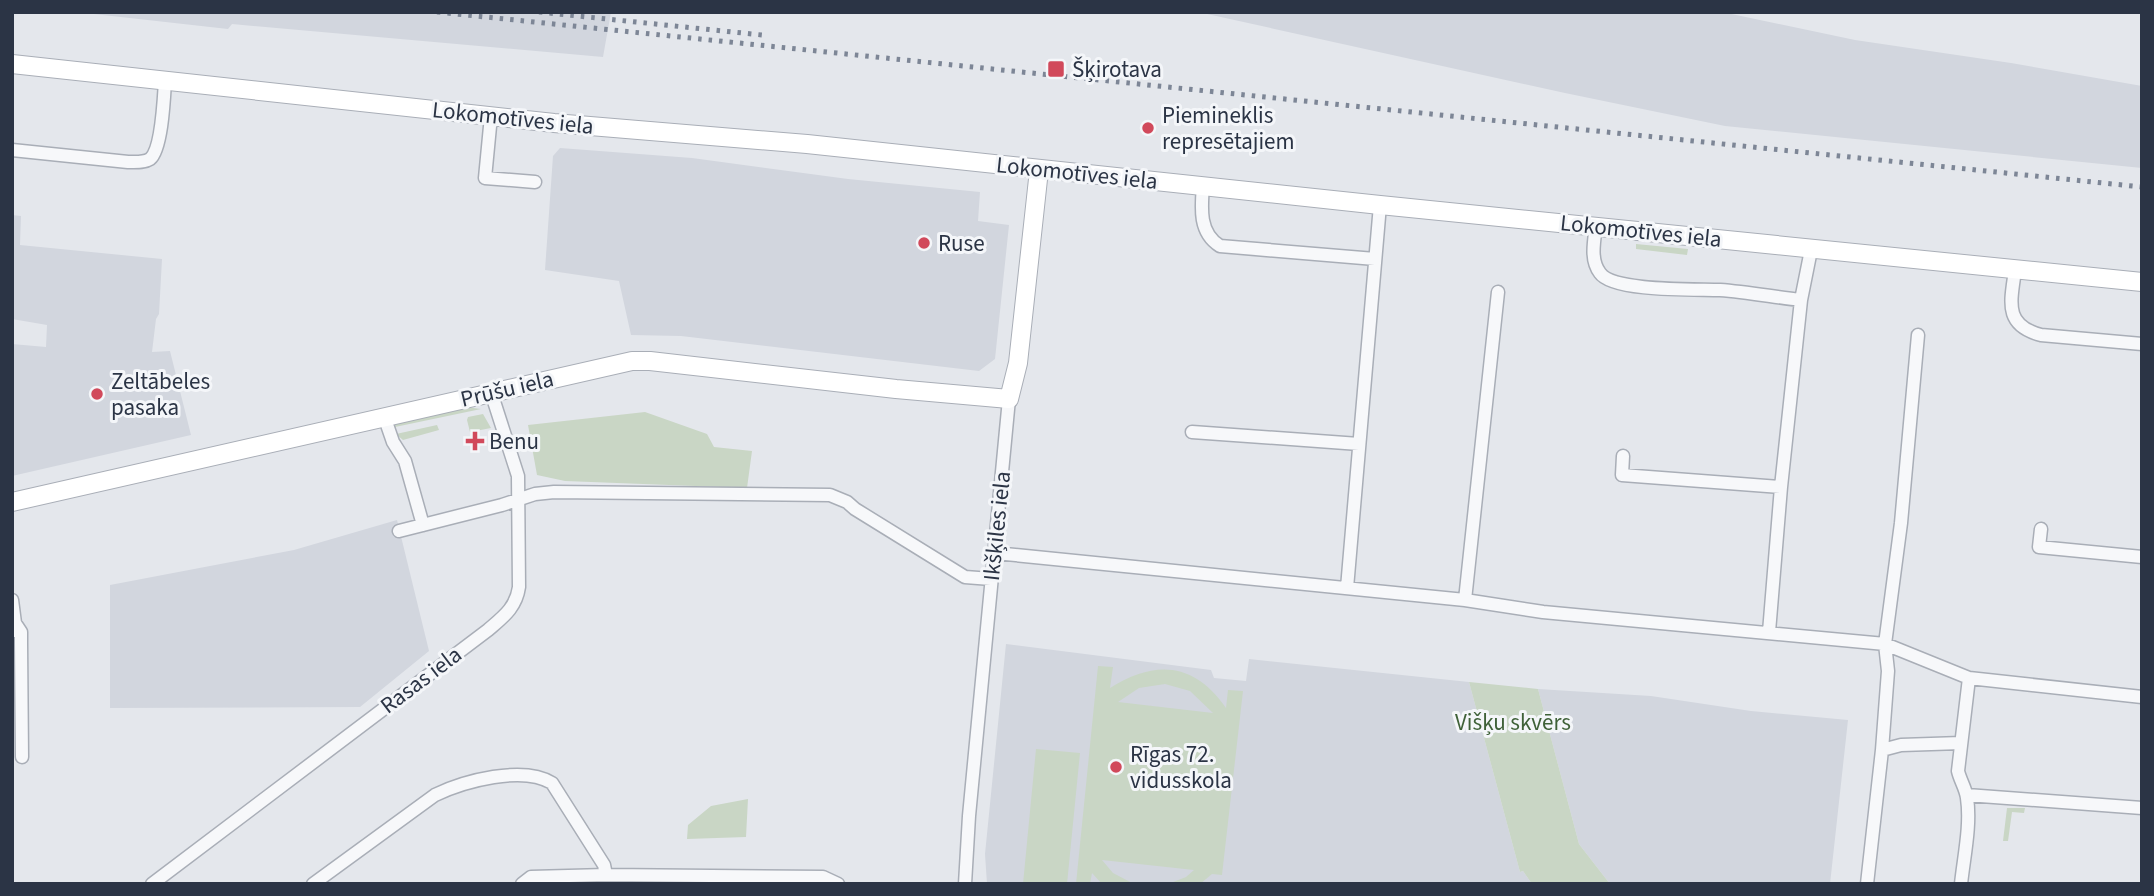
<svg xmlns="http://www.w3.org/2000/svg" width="2154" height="896" viewBox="0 0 2154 896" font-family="'Source Sans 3',sans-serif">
<rect width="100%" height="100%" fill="#e4e7ec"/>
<!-- built -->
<path fill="#d2d6de" d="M 76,12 L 611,12 L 603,57 L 232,24 L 228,29 Z
M 1198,12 L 1722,12 L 1855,40 L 2011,63 L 2142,86 L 2142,168 L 1725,126 L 1565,93 Z
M 560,148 L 692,158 L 848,179 L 980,192 L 978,221 L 1009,225 L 995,359 L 979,371 L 681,336 L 631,335 L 619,281 L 545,270 L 553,156 Z
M 12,215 L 21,216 L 20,245 L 162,259 L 159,314 L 156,319 L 152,352 L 170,351 L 191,435 L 12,476 L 12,344 L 46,347 L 47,325 L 12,319 L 14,295 L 12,295 Z
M 397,520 L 429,651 L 360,707 L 110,708 L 110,585 L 294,550 Z
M 1006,644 L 1211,670 L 1214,678 L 1246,681 L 1249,659 L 1469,682 L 1520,872 L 1523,871 L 1532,884 L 987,884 L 985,854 Z
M 1538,689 L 1651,696 L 1751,711 L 1848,720 L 1830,884 L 1610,884 L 1579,844 Z"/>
<!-- green -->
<path fill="#c9d6c5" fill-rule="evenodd" d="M 1636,244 L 1688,249 L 1687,255 L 1636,249 Z
M 466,407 L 481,409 L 395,427 L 394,423 Z
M 645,412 L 707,434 L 714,447 L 752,451 L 747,488 L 565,481 L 537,475 L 528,425 Z
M 483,414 L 491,428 L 470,432 L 467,420 L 468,417 Z
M 437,425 L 439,430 L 403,440 L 396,434 Z
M 1098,666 L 1113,667 L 1110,688 C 1156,659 1195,663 1226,708 L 1228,690 L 1243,691 L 1222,875 L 1212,874 L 1200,884 L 1168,884 L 1186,877 L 1194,870 L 1102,860 L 1113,873 L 1134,884 L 1102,884 L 1092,873 L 1090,884 L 1076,884 ZM 1165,684 L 1190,691 L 1213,713 L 1118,702 L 1139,688 Z
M 1469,682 L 1538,689 L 1579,844 L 1610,884 L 1532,884 L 1523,871 L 1520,872 Z
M 1036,749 L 1080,753 L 1067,884 L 1023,884 Z
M 748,799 L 746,837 L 687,839 L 688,825 L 711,806 Z
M 2007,808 L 2025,808 L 2024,813 L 2012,812 L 2008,841 L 2003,841 Z"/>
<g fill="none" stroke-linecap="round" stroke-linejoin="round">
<!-- street casing -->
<g stroke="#a9aeb7" stroke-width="15">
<path id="street" d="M 491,116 L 485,178 L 535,182
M 12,150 L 128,162 C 135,162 144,163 150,159 C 162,149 164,97 165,81
M 1203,186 C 1201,209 1199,233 1220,246 L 1375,259
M 1596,226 C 1594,242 1590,260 1600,273 C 1613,292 1697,289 1720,290 C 1747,292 1774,297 1801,300
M 2015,270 C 2011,301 2003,325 2041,335 L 2142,344
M 384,416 L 393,442 L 405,461 L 423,525
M 1192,432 L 1359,444
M 1623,456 L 1622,475 L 1781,487
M 2041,529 L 2039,547 L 2142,557
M 399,531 L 502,505 L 535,494 L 554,492 L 830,495 L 847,502 L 855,509 L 965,577 L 991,579
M 995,553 L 1465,600 L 1543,612 L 1885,644 L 1969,678 L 2142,697
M 1347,588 L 1380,205
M 12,600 L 15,623 L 13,631
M 1465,600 L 1498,292
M 15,623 L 21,632 L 21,643 L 22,757
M 1769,632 L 1781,487 L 1801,300 L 1811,250
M 1882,750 L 1901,745 L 1961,743
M 1967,795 L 2142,808
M 152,884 L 488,630 C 503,617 516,608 519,587 L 518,476 L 491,392
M 313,884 L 435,795 C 464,781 523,765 552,783 L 604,865 L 606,875
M 522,884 L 531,877 L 606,875 L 823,877 L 838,884
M 965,884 L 969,816 L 1009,399
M 1867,884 L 1882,750 L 1888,671 L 1885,644 L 1901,523 L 1918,335
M 1961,884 C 1964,856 1971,825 1967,798 C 1966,789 1960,780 1958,771 L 1969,678"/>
</g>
<!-- secondary casing -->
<g stroke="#a9aeb7" stroke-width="20">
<path id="secondary" d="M 12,64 L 554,123 L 807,144 L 1380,205 L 2142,282
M 12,502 L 632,361 L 650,361 L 896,389 L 1009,399 L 1018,363 L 1039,170"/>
</g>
<!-- street -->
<use href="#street" stroke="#f7f8fa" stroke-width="12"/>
<!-- secondary -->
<use href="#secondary" stroke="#fff" stroke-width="18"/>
<!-- rail -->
<path stroke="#7d8696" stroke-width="5" stroke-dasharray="3.5 7" stroke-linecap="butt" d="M 437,12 L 2142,187
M 539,12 L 762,35"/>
</g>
<!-- markers -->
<g fill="#d1495b" stroke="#f4f6f9" stroke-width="2.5">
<rect x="1047" y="60" width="18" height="18" rx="3.5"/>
<circle cx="1148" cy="128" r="7"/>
<circle cx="924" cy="243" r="7"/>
<circle cx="97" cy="394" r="7"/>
<path d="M471.5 430.5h7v7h7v7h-7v7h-7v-7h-7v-7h7z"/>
<circle cx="1116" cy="767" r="7"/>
</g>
<g text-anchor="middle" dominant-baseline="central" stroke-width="6" stroke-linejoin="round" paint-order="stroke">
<!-- poi labels -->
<g font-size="23" fill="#2b3445" stroke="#f4f6f9" text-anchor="start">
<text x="1072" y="69">Šķirotava</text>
<text x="1162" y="115">Piemineklis<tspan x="1162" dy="26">represētajiem</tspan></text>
<text x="938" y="243">Ruse</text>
<text x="111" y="381">Zeltābeles<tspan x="111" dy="26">pasaka</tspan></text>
<text x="489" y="441">Benu</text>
<text x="1130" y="754">Rīgas 72.<tspan x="1130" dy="26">vidusskola</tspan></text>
</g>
<!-- street labels -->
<g font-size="23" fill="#2b3445" stroke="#f4f6f9">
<text transform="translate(513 118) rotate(6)">Lokomotīves iela</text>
<text transform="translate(1077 173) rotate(6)">Lokomotīves iela</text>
<text transform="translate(1641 231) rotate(6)">Lokomotīves iela</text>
<text transform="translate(507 389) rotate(-13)">Prūšu iela</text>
<text transform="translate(997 526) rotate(-84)">Ikšķiles iela</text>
<text transform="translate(421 680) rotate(-37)">Rasas iela</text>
</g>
<!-- park labels -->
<g font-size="23" fill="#3f6138" stroke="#f4f6f9">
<text x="1513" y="722">Višķu skvērs</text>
</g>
</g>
<!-- border -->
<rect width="2154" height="896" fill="none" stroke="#2b3445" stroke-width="28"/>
</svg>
